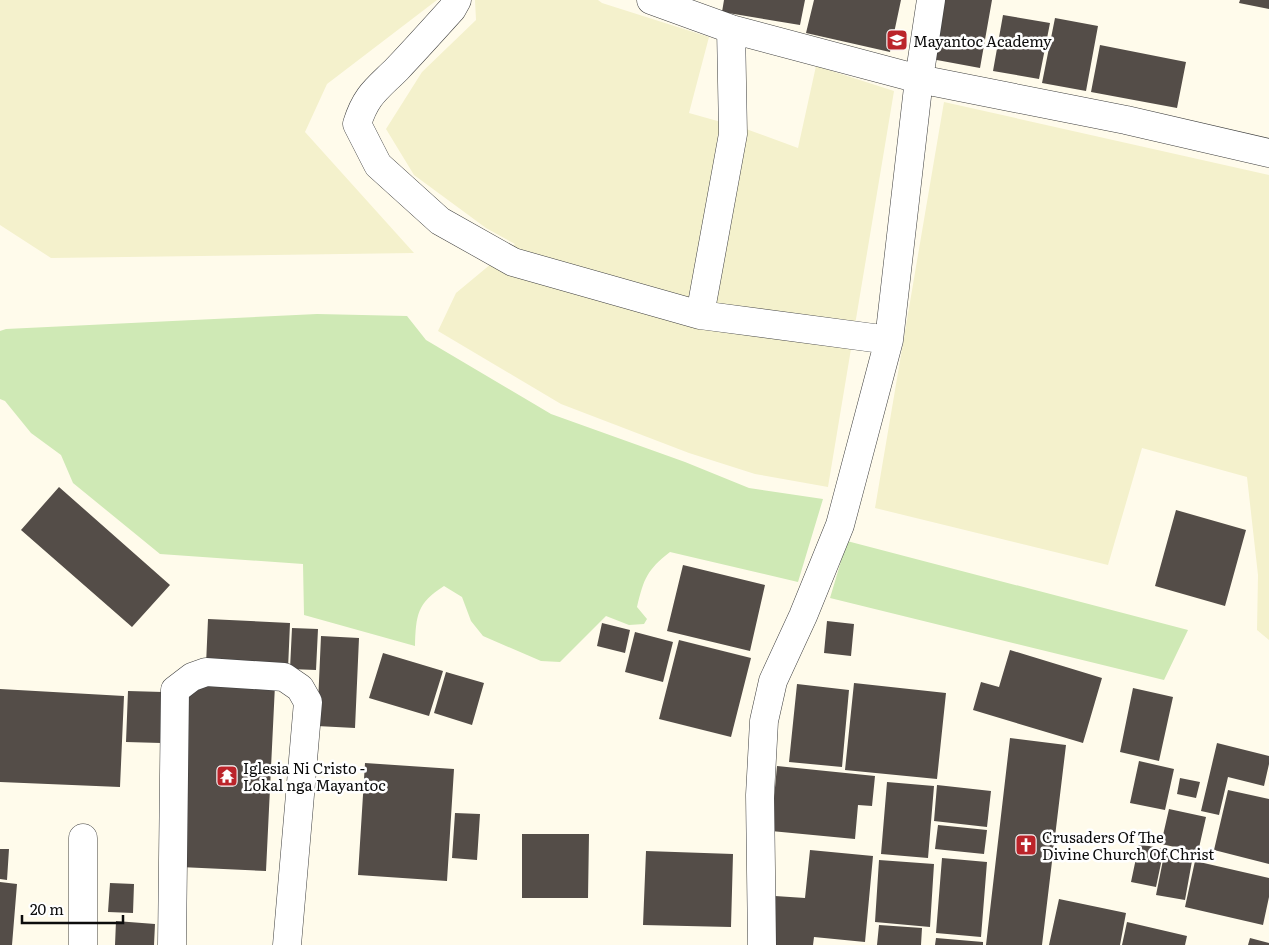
<svg xmlns="http://www.w3.org/2000/svg" width="1269" height="945" viewBox="0 0 1269 945" font-family="Literata,serif">
<rect width="100%" height="100%" fill="#fffbeb"/>
<!-- farmland -->
<path fill="#f4f1cc" d="M 0,0 L 437,0 L 327,84 L 305,132 L 414,253 L 51,258 L 0,225 Z
M 475,0 L 598,0 L 602,3 L 709,37 L 689,113 L 746,129 L 798,148 L 816,66 L 894,91 L 828,487 L 755,474 L 689,453 L 561,404 L 438,331 L 456,293 L 515,244 L 486,228 L 414,175 L 386,129 L 422,72 L 476,20 Z
M 944,102 L 1269,175 L 1269,640 L 1257,630 L 1258,575 L 1247,477 L 1142,448 L 1108,565 L 875,508 Z"/>
<!-- green -->
<path fill="#cfe9b5" d="M 317,314 L 407,316 L 426,340 L 551,414 L 685,462 L 749,488 L 823,499 L 798,582 L 670,552 C 647,570 644,578 637,607 L 647,619 L 644,624 L 629,625 L 606,616 L 560,662 L 541,661 L 483,636 L 471,621 L 462,597 L 444,586 C 417,603 416,615 415,646 L 304,615 L 303,564 L 160,554 L 73,483 L 61,455 L 31,433 L 5,401 L 0,399 L 0,331 L 6,329 Z
M 847,541 L 1188,630 L 1164,680 L 830,598 Z"/>
<!-- building -->
<path fill="#544d48" d="M 724,0 L 805,0 L 800,25 L 722,12 Z
M 814,0 L 901,0 L 890,52 L 806,33 Z
M 936,0 L 992,0 L 980,68 L 926,58 Z
M 1240,0 L 1269,0 L 1269,9 L 1239,3 Z
M 1003,15 L 1050,23 L 1039,79 L 993,71 Z
M 1055,18 L 1098,26 L 1086,91 L 1042,83 Z
M 1100,45 L 1186,62 L 1177,108 L 1091,92 Z
M 59,487 L 170,585 L 132,627 L 21,530 Z
M 1176,510 L 1246,530 L 1225,606 L 1155,586 Z
M 683,565 L 765,585 L 750,651 L 667,631 Z
M 208,619 L 290,623 L 288,669 L 206,665 Z
M 827,621 L 854,624 L 851,656 L 824,653 Z
M 602,623 L 630,630 L 625,653 L 597,646 Z
M 292,628 L 318,629 L 316,670 L 290,669 Z
M 635,632 L 673,642 L 663,682 L 625,672 Z
M 321,636 L 359,638 L 355,728 L 317,726 Z
M 679,640 L 751,658 L 731,737 L 659,719 Z
M 1010,650 L 1102,678 L 1083,743 L 973,710 L 981,682 L 999,687 Z
M 383,653 L 443,671 L 429,716 L 369,698 Z
M 446,672 L 484,683 L 472,725 L 434,713 Z
M 188,681 L 275,685 L 266,871 L 180,867 Z
M 854,683 L 946,693 L 937,779 L 845,770 Z
M 797,684 L 849,690 L 842,767 L 789,762 Z
M 1133,688 L 1173,697 L 1159,761 L 1120,752 Z
M 0,689 L 124,696 L 120,787 L 0,782 Z
M 128,691 L 163,692 L 161,743 L 126,742 Z
M 1010,738 L 1066,745 L 1042,945 L 986,945 Z
M 1217,743 L 1269,756 L 1269,764 L 1264,786 L 1228,777 L 1219,815 L 1201,811 Z
M 1139,761 L 1174,769 L 1165,810 L 1130,803 Z
M 365,763 L 454,769 L 447,881 L 358,875 Z
M 777,766 L 875,776 L 872,806 L 858,805 L 855,839 L 771,831 Z
M 1180,778 L 1200,782 L 1196,798 L 1177,794 Z
M 887,782 L 934,786 L 928,858 L 881,854 Z
M 937,785 L 991,791 L 987,827 L 934,821 Z
M 1228,790 L 1269,799 L 1269,864 L 1214,850 Z
M 1169,809 L 1206,817 L 1198,852 L 1161,844 Z
M 455,813 L 480,814 L 477,860 L 452,858 Z
M 938,825 L 987,830 L 984,854 L 935,849 Z
M 522,834 L 589,834 L 588,898 L 522,898 Z
M 1139,844 L 1164,849 L 1156,887 L 1131,882 Z
M 0,849 L 9,849 L 7,880 L 0,879 Z
M 810,850 L 873,856 L 865,942 L 814,937 L 813,945 L 771,945 L 775,896 L 805,898 Z
M 646,851 L 733,854 L 731,927 L 643,925 Z
M 1164,855 L 1192,861 L 1185,900 L 1156,895 Z
M 942,858 L 987,862 L 981,937 L 936,933 Z
M 879,860 L 934,864 L 930,927 L 875,922 Z
M 1195,861 L 1269,878 L 1269,897 L 1263,925 L 1185,907 Z
M 0,882 L 17,884 L 12,945 L 0,945 Z
M 110,883 L 134,884 L 133,913 L 108,912 Z
M 1059,899 L 1126,913 L 1120,945 L 1049,945 Z
M 116,921 L 155,924 L 154,945 L 115,945 Z
M 1127,922 L 1187,936 L 1185,945 L 1122,945 Z
M 879,925 L 922,928 L 921,945 L 877,945 Z
M 936,938 L 983,942 L 983,945 L 935,945 Z
M 1250,938 L 1269,943 L 1269,945 L 1248,945 Z"/>
<g fill="none" stroke-linecap="round" stroke-linejoin="round">
<!-- minor casing -->
<g stroke="#3f3f3f" stroke-width="29">
<path id="minor" d="M 457,0 L 452,9 C 434,29 416,49 397,69 C 377,89 366,95 357,124 L 378,165 L 440,221 L 513,262 L 700,315 L 889,340
M 651,0 L 731,29 L 919,79 L 931,0
M 700,315 L 733,134 L 731,29
M 83,838 L 83,945
M 172,945 L 175,690 L 192,677 L 206,672 L 284,677 L 300,688 L 308,702 L 287,945
M 762,945 L 760,795 L 764,721 L 773,681 L 803,616 L 840,525 L 889,340 L 919,79 L 1126,120 L 1269,153"/>
</g>
<!-- minor -->
<use href="#minor" stroke="#fff" stroke-width="28"/>
</g>
<!-- icons -->
<defs>
<g id="school-square" transform="scale(1.125)"><rect x="-9" y="-9" width="18" height="18" rx="4" fill="#bb242a" stroke="#fff"/><path d="M0-5L7-2L0 1L-7-2ZM-4 1L0 2.5L4 1V4Q0 6-4 4Z" fill="#fff"/></g>
<g id="temple-square" transform="scale(1.125)"><rect x="-9" y="-9" width="18" height="18" rx="4" fill="#bb242a" stroke="#fff"/><path d="M0-6L5-2H3V0L6.5 2.5H4V6H1.5V3h-3V6H-4V2.5H-6.5L-3 0V-2H-5Z" fill="#fff"/></g>
<g id="church-square" transform="scale(1.125)"><rect x="-9" y="-9" width="18" height="18" rx="4" fill="#bb242a" stroke="#fff"/><path d="M-1.2-6h2.4v3.5h3.3v2.4h-3.3V6h-2.4V-.1h-3.3v-2.4h3.3Z" fill="#fff"/></g>
</defs>
<g fill-rule="evenodd">
<use href="#school-square" x="897" y="40"/>
<use href="#temple-square" x="227" y="776"/>
<use href="#church-square" x="1026" y="845"/>
</g>
<g text-anchor="middle" dominant-baseline="central" stroke-width="5" stroke-linejoin="round" paint-order="stroke">
<!-- poi labels -->
<g font-size="15" fill="#0c0c0c" stroke="#fff" text-anchor="start">
<text x="913" y="40">Mayantoc Academy</text>
<text x="243" y="767">Iglesia Ni Cristo -<tspan x="243" dy="17">Lokal nga Mayantoc</tspan></text>
<text x="1042" y="836">Crusaders Of The<tspan x="1042" dy="17">Divine Church Of Christ</tspan></text>
</g>
</g>
<!-- scale -->
<path d="M22 915v8h101v-8" fill="none" stroke="#0c0c0c" stroke-width="2.5"/>
<text x="30" y="915" font-size="15" fill="#0c0c0c" stroke="#ffffff" stroke-width="4" paint-order="stroke">20 m</text>
</svg>
